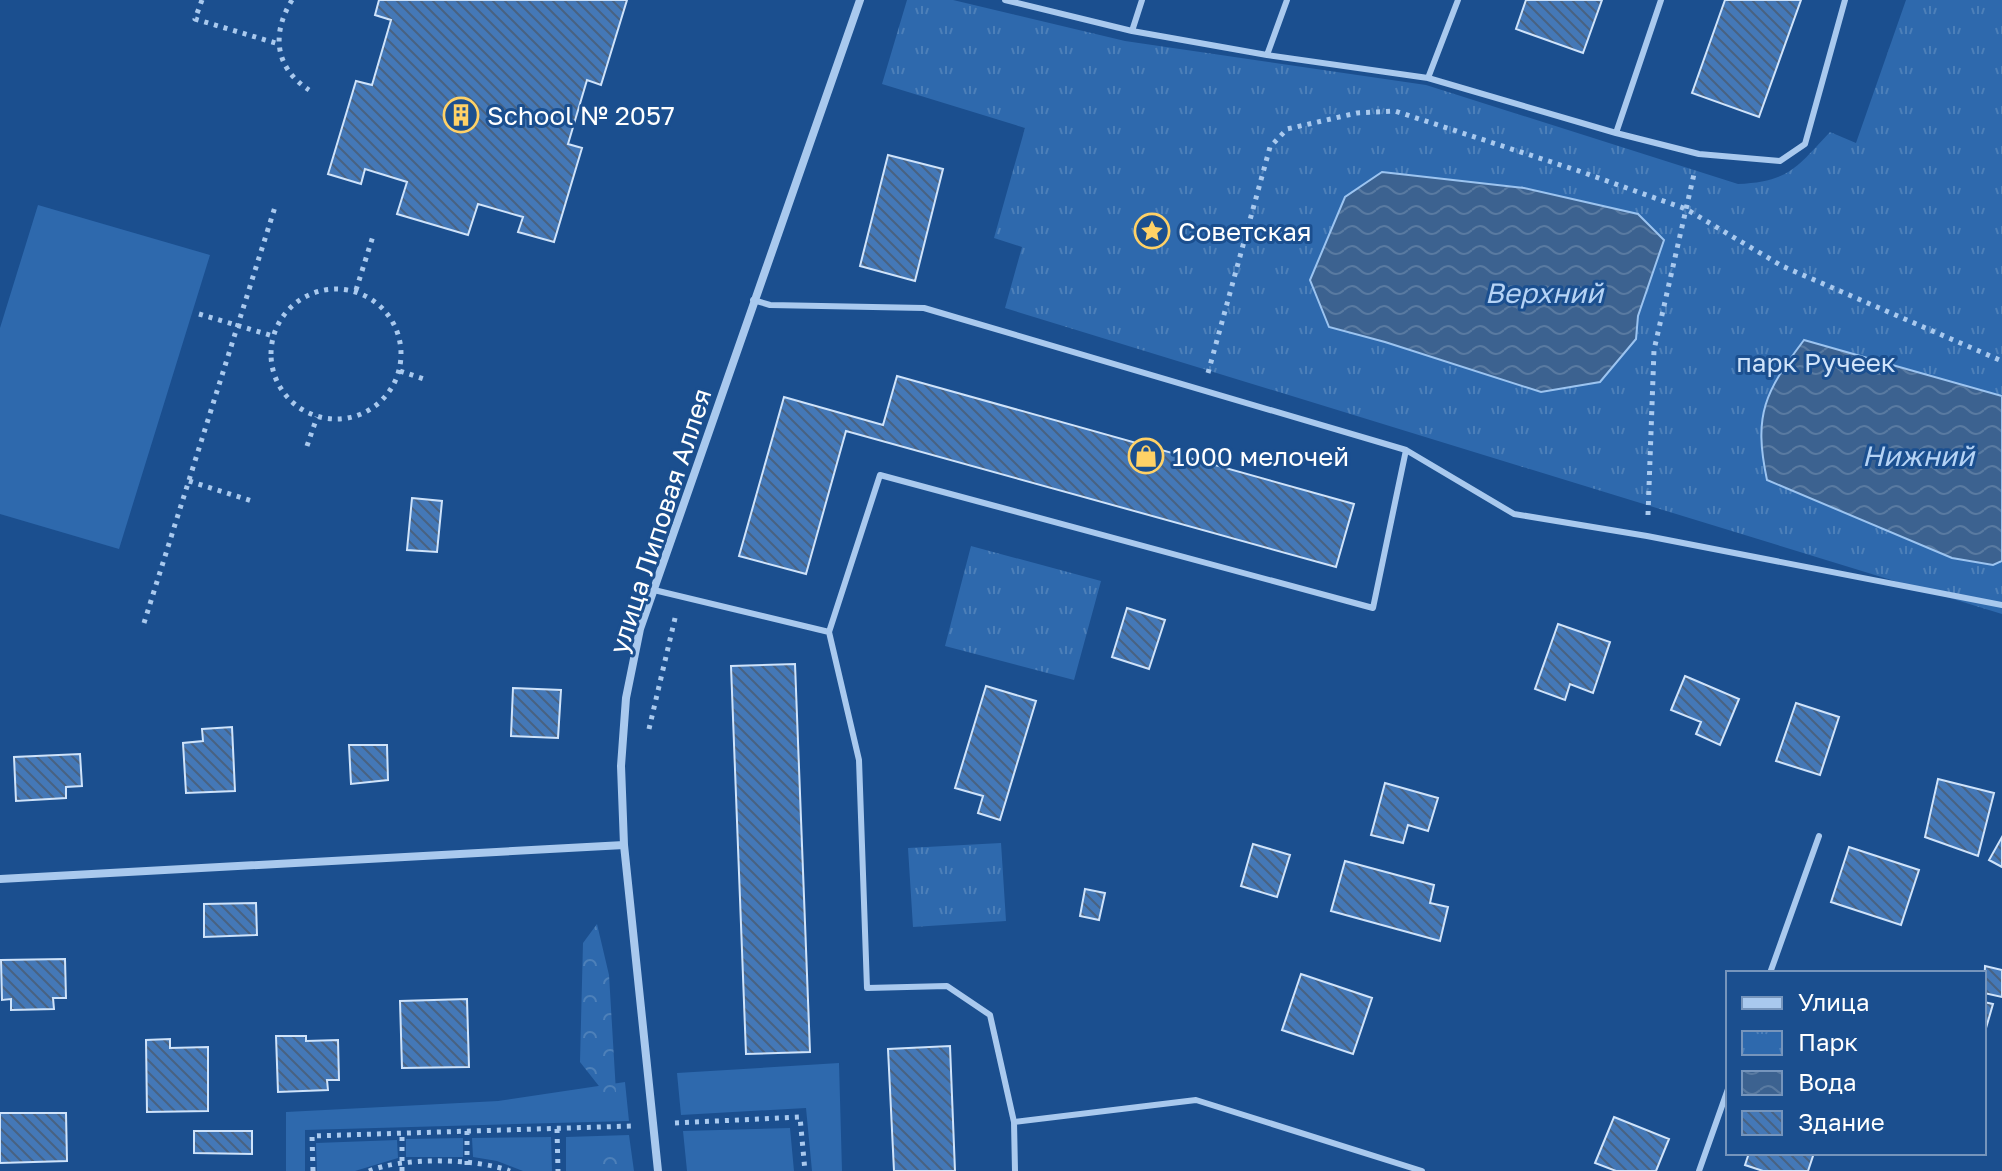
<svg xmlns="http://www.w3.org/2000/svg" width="2002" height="1171" viewBox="0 0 2002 1171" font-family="'Golos Text',sans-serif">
<defs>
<pattern id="forest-crowns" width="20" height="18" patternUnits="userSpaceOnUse" patternTransform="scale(2)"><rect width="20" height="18" fill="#2e69ad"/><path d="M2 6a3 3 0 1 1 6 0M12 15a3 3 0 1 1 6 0" fill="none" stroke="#4d80b9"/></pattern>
<pattern id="park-tufts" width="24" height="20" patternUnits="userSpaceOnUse" patternTransform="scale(2)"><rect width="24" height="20" fill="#2e69ad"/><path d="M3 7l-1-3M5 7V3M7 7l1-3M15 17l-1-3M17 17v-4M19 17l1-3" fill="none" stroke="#4d80b9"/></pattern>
<pattern id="water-waves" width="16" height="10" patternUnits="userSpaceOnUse" patternTransform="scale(2)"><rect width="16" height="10" fill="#3c6290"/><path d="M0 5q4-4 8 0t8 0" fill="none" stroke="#597aa1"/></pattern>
<pattern id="building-back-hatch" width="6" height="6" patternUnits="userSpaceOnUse" patternTransform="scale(2)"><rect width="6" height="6" fill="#4478b7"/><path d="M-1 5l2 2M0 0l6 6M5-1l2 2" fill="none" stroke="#486282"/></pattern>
</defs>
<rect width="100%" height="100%" fill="#1b4f8f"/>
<!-- grass -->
<path fill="#2e69ad" d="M 38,205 L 210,255 L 119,549 L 0,514 L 0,328 Z
M 839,1063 L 842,1171 L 812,1171 L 806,1108 L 681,1115 L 677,1073 Z
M 625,1082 L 629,1121 L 305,1130 L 305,1171 L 286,1171 L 286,1112 L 498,1101 Z
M 790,1128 L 794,1171 L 687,1171 L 683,1131 Z
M 629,1135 L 634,1171 L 566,1171 L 566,1137 Z
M 551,1137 L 552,1171 L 523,1171 L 497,1161 L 473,1157 L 472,1138 Z
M 463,1138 L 463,1157 L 406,1157 L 406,1139 Z
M 397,1140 L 398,1158 L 355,1171 L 317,1171 L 316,1143 Z"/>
<!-- forest -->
<path fill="url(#forest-crowns)" d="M 597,924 L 609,975 L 617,1109 L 580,1062 L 583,943 Z
M 622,1143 L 626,1171 L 598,1171 L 600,1153 Z"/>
<!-- park -->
<path fill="url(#park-tufts)" d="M 907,0 L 953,0 L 1125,41 L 1426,85 L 1738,184 C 1789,182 1797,167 1830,132 L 1856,143 L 1906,0 L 2002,0 L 2002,614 L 1005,308 L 1022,247 L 994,238 L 1025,128 L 882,84 Z
M 971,546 L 1101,581 L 1074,680 L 945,646 Z
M 1001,843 L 1006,921 L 913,927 L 908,848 Z"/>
<!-- water -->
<path fill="url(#water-waves)" stroke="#9cc4f0" stroke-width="2" d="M 1382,172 L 1524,188 L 1638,214 L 1664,240 L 1638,316 L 1636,339 L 1600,382 L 1541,392 L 1385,342 L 1329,327 L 1310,280 L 1345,197 Z
M 1804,340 L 2002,396 L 2002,561 L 1993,565 L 1952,558 L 1767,480 C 1753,414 1765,392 1804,340 Z"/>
<!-- building -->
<path fill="url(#building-back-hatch)" stroke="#cfe3fa" stroke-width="2" d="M 379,0 L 627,0 L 601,85 L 587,80 L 568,144 L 582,148 L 554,242 L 518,232 L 523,217 L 478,204 L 468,235 L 397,214 L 407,182 L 365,169 L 361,184 L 328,174 L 356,81 L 372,85 L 391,20 L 375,15 Z
M 1526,0 L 1602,0 L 1583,53 L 1516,29 Z
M 1725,0 L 1801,0 L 1759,117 L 1692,93 Z
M 888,155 L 943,169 L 915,281 L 860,266 Z
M 897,376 L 1354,504 L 1336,567 L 846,431 L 806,574 L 739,556 L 784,397 L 883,425 Z
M 412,498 L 442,501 L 437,552 L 407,550 Z
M 1127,608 L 1165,620 L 1149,669 L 1112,657 Z
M 1558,624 L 1610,642 L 1593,693 L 1570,684 L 1565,700 L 1535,689 Z
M 795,664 L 810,1052 L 746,1054 L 731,666 Z
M 1685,676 L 1739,699 L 1720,745 L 1696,734 L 1701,722 L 1671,710 Z
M 986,686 L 1036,701 L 1000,820 L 978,813 L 983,796 L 955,788 Z
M 513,688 L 561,690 L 558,738 L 511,736 Z
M 1796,703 L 1839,717 L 1820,775 L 1776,761 Z
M 232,727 L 235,791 L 186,793 L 183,743 L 203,741 L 202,729 Z
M 349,745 L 387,745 L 388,780 L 351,784 Z
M 80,754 L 82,786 L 66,787 L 66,798 L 16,801 L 14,757 Z
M 1938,779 L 1994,793 L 1978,856 L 1925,837 Z
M 1385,783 L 1438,798 L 1428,831 L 1408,825 L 1403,843 L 1371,835 Z
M 2002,837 L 2002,867 L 1989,860 Z
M 1253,844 L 1290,855 L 1277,897 L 1241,886 Z
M 1849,847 L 1919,870 L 1901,925 L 1831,902 Z
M 1345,861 L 1434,885 L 1430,903 L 1448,907 L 1440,941 L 1331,911 Z
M 1085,889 L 1105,893 L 1099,920 L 1080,916 Z
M 256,903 L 257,935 L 204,937 L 204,904 Z
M 65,959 L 66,998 L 53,998 L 54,1009 L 11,1010 L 11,999 L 2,1000 L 1,960 Z
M 1985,966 L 2002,970 L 2002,997 L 1984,993 Z
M 1301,974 L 1372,998 L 1353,1054 L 1282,1030 Z
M 467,999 L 469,1067 L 402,1068 L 400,1001 Z
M 1984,1002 L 1993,1004 L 1984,1035 Z
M 276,1036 L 306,1036 L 306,1041 L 338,1040 L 339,1080 L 327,1080 L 328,1090 L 278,1092 Z
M 170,1039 L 170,1048 L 208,1047 L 208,1111 L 147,1112 L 146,1040 Z
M 950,1046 L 955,1171 L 894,1171 L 888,1049 Z
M 0,1113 L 66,1113 L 67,1161 L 0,1163 Z
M 1614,1117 L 1669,1139 L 1656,1171 L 1616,1171 L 1595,1163 Z
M 194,1131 L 252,1131 L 252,1154 L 194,1153 Z
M 1749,1153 L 1814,1153 L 1808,1171 L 1763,1171 L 1745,1165 Z"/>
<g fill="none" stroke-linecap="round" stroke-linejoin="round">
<!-- path -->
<path stroke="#a9c9ee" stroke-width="5" stroke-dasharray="4 6" stroke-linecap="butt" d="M 202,0 L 195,19 L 279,44
M 292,0 C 271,34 275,68 309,90
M271 354a65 65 0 1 1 130 0a65 65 0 1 1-130 0Z
M 356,290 L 373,236
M 199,314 L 273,336
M 400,371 L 424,379
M 1208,373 L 1270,147 L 1287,129 L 1357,113 L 1395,111 L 1579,171 L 1686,209 L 1782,266 L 2002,361
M 307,446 L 317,417
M 189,481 L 255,502
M 1648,515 L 1654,350 L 1694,174
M 144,623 L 275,207
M 649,729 L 676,614
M 675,1123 L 800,1117 L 805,1171
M 557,1129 L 558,1171
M 467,1131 L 467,1171
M 313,1171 L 312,1136 L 632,1126
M 369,1171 C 403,1157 475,1158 510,1171
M 402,1171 L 402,1134"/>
<!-- lane -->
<path stroke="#a9c9ee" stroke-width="6" d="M 1005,0 L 1132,31 L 1267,55 L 1428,78 L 1616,133 L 1699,154 L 1780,161 L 1805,144 L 1845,0
M 1132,31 L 1142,0
M 1267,55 L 1287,0
M 1428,78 L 1458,0
M 1616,133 L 1661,0
M 753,300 L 770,305 L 924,308 L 1406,450 L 1373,608 L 880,475 L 829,632
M 1406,450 L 1514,514 L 1647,536 L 2002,605
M 654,590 L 829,632 L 859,760 L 867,988 L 947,986 L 990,1015 L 1014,1122 L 1015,1171
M 1770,973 L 1819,836
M 1014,1122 L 1196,1100 L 1422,1171
M 1699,1171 L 1728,1089"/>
<!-- street -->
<path stroke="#a9c9ee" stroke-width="8" d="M 0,879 L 624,845
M 658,1171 L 624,845 L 621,766 L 626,698 L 640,629 L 860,0"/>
</g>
<!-- icons -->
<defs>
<g id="building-ring" transform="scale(1.8)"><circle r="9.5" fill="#1b4f8f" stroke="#ffd166" stroke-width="1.5"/><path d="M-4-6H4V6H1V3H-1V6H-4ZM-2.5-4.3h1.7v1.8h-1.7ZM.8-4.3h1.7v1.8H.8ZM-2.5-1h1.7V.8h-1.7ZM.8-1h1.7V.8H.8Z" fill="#ffd166"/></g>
<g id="sight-ring" transform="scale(1.8)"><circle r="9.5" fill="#1b4f8f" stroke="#ffd166" stroke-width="1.5"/><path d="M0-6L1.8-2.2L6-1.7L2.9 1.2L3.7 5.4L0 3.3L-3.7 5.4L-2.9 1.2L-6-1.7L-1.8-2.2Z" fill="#ffd166"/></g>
<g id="shop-ring" transform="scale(1.8)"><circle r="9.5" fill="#1b4f8f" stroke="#ffd166" stroke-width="1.5"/><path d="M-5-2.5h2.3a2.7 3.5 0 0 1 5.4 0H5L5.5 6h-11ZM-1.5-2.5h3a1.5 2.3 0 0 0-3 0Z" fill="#ffd166"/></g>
</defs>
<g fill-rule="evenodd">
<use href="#building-ring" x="461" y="115"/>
<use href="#sight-ring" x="1152" y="231"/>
<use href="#shop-ring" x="1146" y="456"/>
</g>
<g text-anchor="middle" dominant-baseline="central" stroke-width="6" stroke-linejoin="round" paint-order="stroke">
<!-- poi labels -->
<g font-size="26" fill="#fff" stroke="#1b4f8f" text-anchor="start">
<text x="487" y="115">School № 2057</text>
<text x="1178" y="231">Советская</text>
<text x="1172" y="456">1000 мелочей</text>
</g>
<!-- park labels -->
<g font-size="26" fill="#cfe3fa" stroke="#1b4f8f">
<text x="1816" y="362">парк Ручеек</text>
</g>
<!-- street labels -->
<g font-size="26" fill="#fff" stroke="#1b4f8f">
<text transform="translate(660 521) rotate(-72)">улица Липовая Аллея</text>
</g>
<!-- water labels -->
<g font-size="28" font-style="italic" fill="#b5d3f5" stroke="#1b4f8f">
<text x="1544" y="292">Верхний</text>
<text x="1918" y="455">Нижний</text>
</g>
</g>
<!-- legend -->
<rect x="1726" y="971" width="260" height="184" fill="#1b4f8f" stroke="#7695bc" stroke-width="2"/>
<rect x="1742" y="997" width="40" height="12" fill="#a9c9ee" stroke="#7695bc" stroke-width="2"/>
<text x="1798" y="1011" font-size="24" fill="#ffffff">Улица</text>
<rect x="1742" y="1031" width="40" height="24" fill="url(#park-tufts)" stroke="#7695bc" stroke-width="2"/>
<text x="1798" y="1051" font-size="24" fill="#ffffff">Парк</text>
<rect x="1742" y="1071" width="40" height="24" fill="url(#water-waves)" stroke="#7695bc" stroke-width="2"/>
<text x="1798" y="1091" font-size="24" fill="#ffffff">Вода</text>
<rect x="1742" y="1111" width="40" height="24" fill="url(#building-back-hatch)" stroke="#7695bc" stroke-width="2"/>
<text x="1798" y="1131" font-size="24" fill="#ffffff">Здание</text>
</svg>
